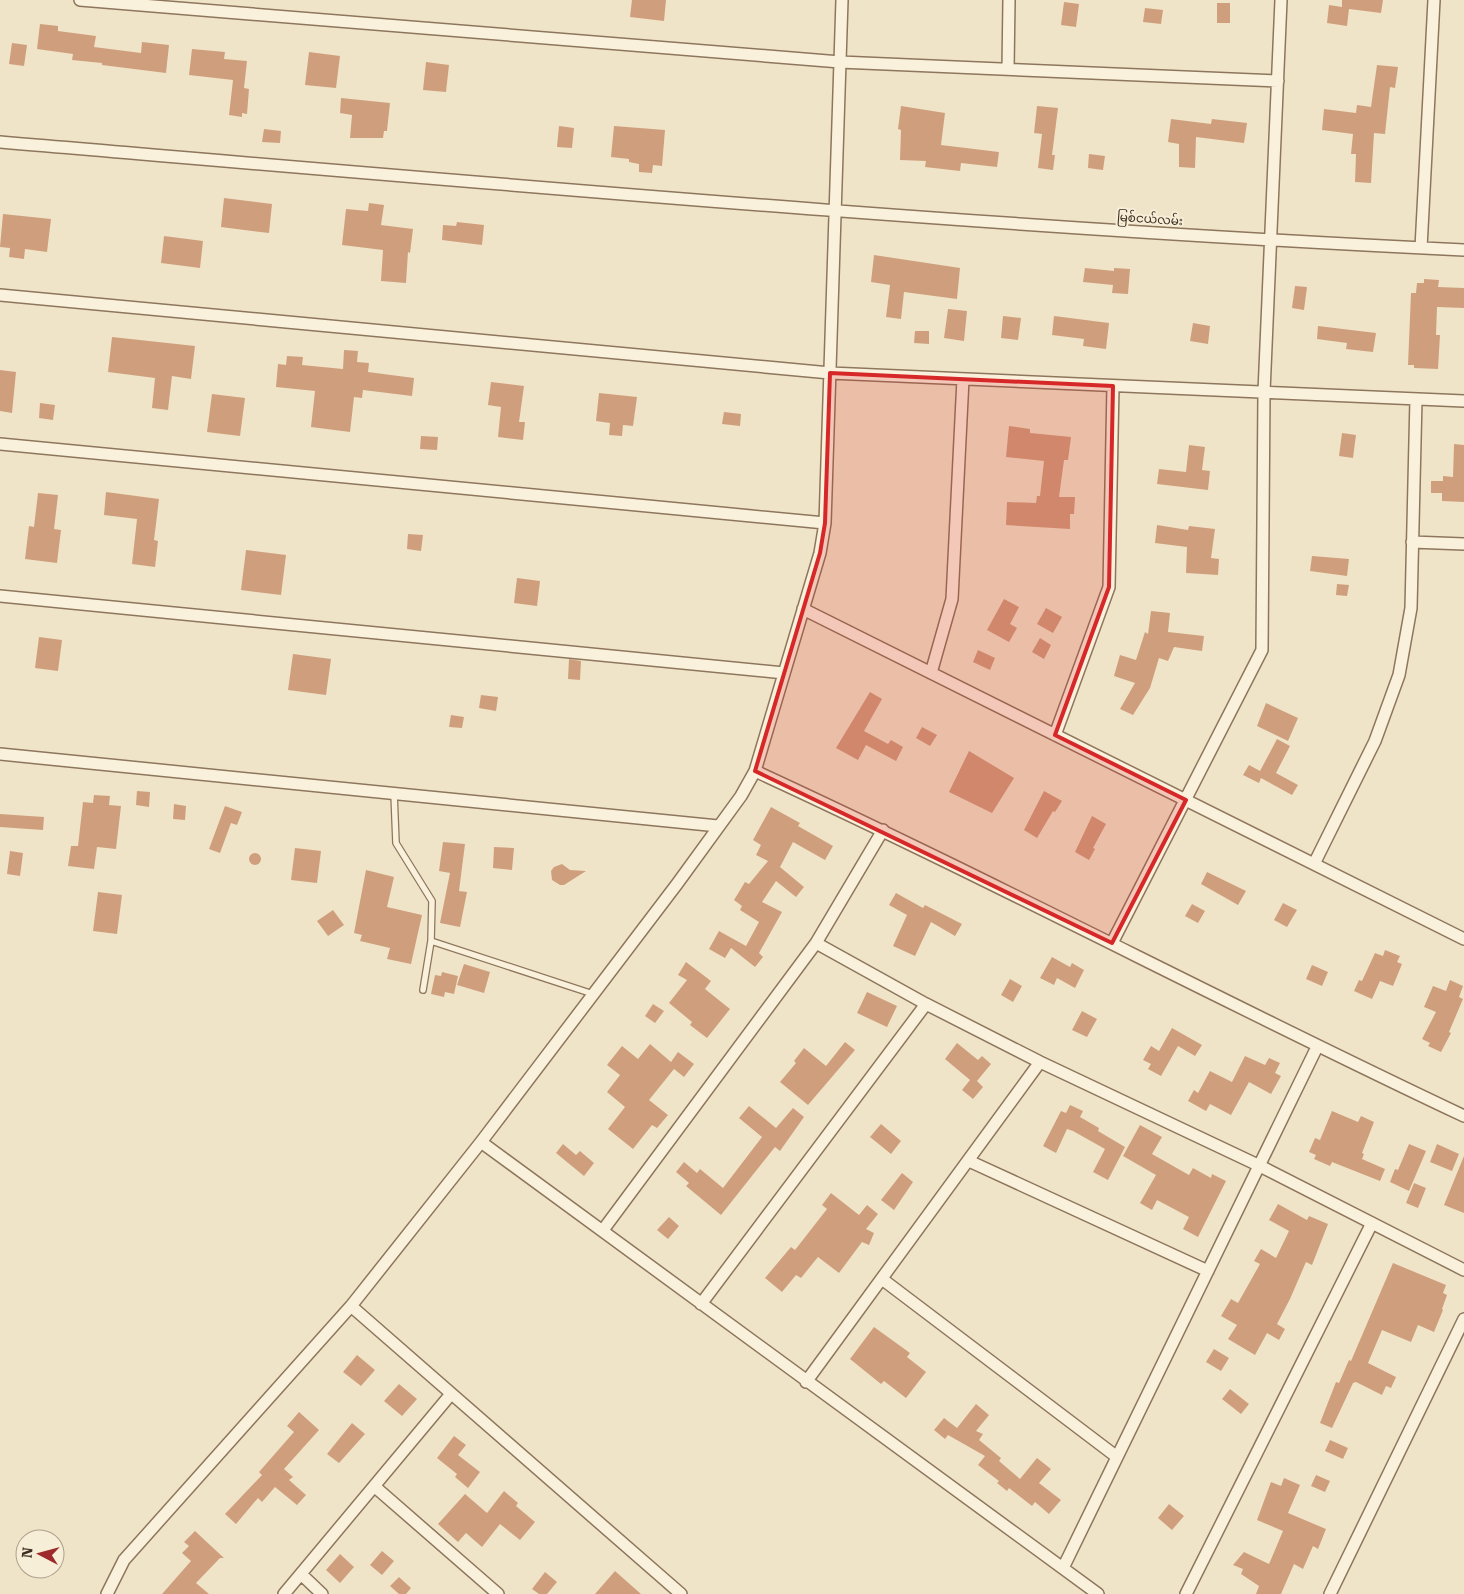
<svg xmlns="http://www.w3.org/2000/svg" width="1464" height="1594" viewBox="0 0 1464 1594" font-family="'Roboto Serif','Noto Sans Myanmar',serif">
<rect width="100%" height="100%" fill="#f0e4c8"/>
<!-- building -->
<path fill="#cf9f7d" d="M 632,0 L 666,0 L 664,21 L 630,17 Z
M 1342,0 L 1383,0 L 1381,13 L 1349,9 L 1347,26 L 1327,23 L 1329,5 L 1342,7 Z
M 1064,2 L 1079,4 L 1076,27 L 1061,25 Z
M 1217,3 L 1230,3 L 1230,23 L 1217,23 Z
M 1145,8 L 1163,10 L 1161,24 L 1143,22 Z
M 40,24 L 58,26 L 58,31 L 96,36 L 94,47 L 141,53 L 142,42 L 169,45 L 166,73 L 102,65 L 102,63 L 72,60 L 73,54 L 37,49 Z
M 12,43 L 27,45 L 24,66 L 9,64 Z
M 192,49 L 225,52 L 224,59 L 247,61 L 244,88 L 249,89 L 247,114 L 242,113 L 242,117 L 229,115 L 233,80 L 189,75 Z
M 309,52 L 340,56 L 336,88 L 305,85 Z
M 426,62 L 449,65 L 446,92 L 423,90 Z
M 1377,65 L 1398,67 L 1395,88 L 1390,87 L 1385,134 L 1374,133 L 1371,183 L 1355,182 L 1356,154 L 1351,154 L 1353,134 L 1322,130 L 1324,109 L 1356,113 L 1357,105 L 1371,107 Z
M 341,98 L 390,103 L 387,131 L 384,131 L 383,138 L 350,138 L 352,115 L 340,113 Z
M 901,106 L 945,113 L 941,145 L 999,152 L 997,167 L 961,163 L 960,171 L 925,167 L 926,161 L 900,160 L 901,130 L 898,129 Z
M 1037,106 L 1058,108 L 1052,155 L 1055,155 L 1053,170 L 1038,168 L 1042,134 L 1034,133 Z
M 1171,119 L 1211,124 L 1212,119 L 1247,123 L 1244,143 L 1196,137 L 1195,168 L 1179,167 L 1179,144 L 1168,142 Z
M 559,126 L 574,128 L 572,148 L 557,147 Z
M 614,126 L 665,130 L 662,166 L 653,165 L 652,173 L 639,172 L 639,164 L 629,162 L 629,159 L 611,157 Z
M 264,129 L 281,131 L 280,143 L 262,142 Z
M 1089,154 L 1105,156 L 1103,170 L 1088,168 Z
M 224,198 L 272,204 L 269,233 L 221,227 Z
M 369,203 L 384,205 L 381,225 L 413,229 L 410,253 L 408,252 L 406,283 L 381,281 L 383,250 L 342,245 L 346,209 L 368,211 Z
M 3,214 L 51,219 L 47,252 L 25,249 L 24,259 L 9,257 L 10,248 L 0,247 Z
M 457,222 L 484,225 L 482,245 L 442,240 L 443,225 L 456,226 Z
M 164,236 L 203,241 L 200,268 L 161,263 Z
M 874,255 L 960,268 L 957,299 L 904,292 L 901,319 L 886,317 L 890,285 L 871,282 Z
M 1085,268 L 1114,271 L 1114,268 L 1130,269 L 1128,294 L 1112,293 L 1113,285 L 1083,282 Z
M 1424,279 L 1439,280 L 1438,287 L 1464,288 L 1464,308 L 1437,307 L 1436,335 L 1440,335 L 1438,369 L 1414,368 L 1414,365 L 1408,365 L 1411,293 L 1416,293 L 1417,283 L 1424,283 Z
M 1295,286 L 1307,287 L 1304,310 L 1292,308 Z
M 948,309 L 967,311 L 964,341 L 944,338 Z
M 1003,316 L 1021,318 L 1018,340 L 1001,338 Z
M 1054,316 L 1109,323 L 1106,349 L 1083,346 L 1084,339 L 1052,335 Z
M 1193,323 L 1210,326 L 1208,344 L 1190,341 Z
M 1318,326 L 1376,333 L 1373,352 L 1346,349 L 1347,343 L 1317,339 Z
M 915,331 L 929,331 L 929,344 L 914,343 Z
M 112,337 L 195,346 L 191,379 L 172,376 L 168,410 L 152,408 L 155,378 L 108,372 Z
M 344,350 L 358,351 L 357,362 L 369,363 L 368,372 L 414,378 L 412,396 L 363,390 L 362,398 L 354,397 L 350,432 L 311,427 L 315,391 L 276,387 L 278,364 L 286,365 L 287,356 L 303,357 L 302,365 L 343,369 Z
M 0,370 L 16,372 L 12,413 L 0,411 Z
M 491,382 L 524,386 L 519,422 L 525,422 L 523,440 L 498,437 L 501,407 L 488,405 Z
M 599,393 L 637,397 L 633,426 L 623,425 L 622,436 L 609,435 L 610,423 L 596,421 Z
M 212,394 L 245,398 L 240,436 L 207,432 Z
M 40,403 L 55,405 L 53,420 L 39,418 Z
M 724,412 L 741,414 L 740,426 L 722,424 Z
M 1009,426 L 1030,429 L 1030,433 L 1071,437 L 1068,460 L 1064,460 L 1059,497 L 1075,497 L 1074,514 L 1070,514 L 1070,529 L 1006,525 L 1007,502 L 1036,503 L 1037,496 L 1040,496 L 1044,461 L 1006,457 Z
M 1342,433 L 1356,435 L 1353,458 L 1339,456 Z
M 421,436 L 438,437 L 437,450 L 420,449 Z
M 1454,444 L 1464,445 L 1464,502 L 1442,501 L 1442,493 L 1431,493 L 1431,481 L 1443,481 L 1443,476 L 1453,477 Z
M 1189,445 L 1205,447 L 1202,470 L 1210,471 L 1208,490 L 1157,484 L 1159,469 L 1186,472 Z
M 106,492 L 159,499 L 154,540 L 158,541 L 155,567 L 132,564 L 137,519 L 104,515 Z
M 38,493 L 58,495 L 54,529 L 61,530 L 57,563 L 25,559 L 29,526 L 34,527 Z
M 1157,525 L 1188,530 L 1189,526 L 1215,529 L 1211,558 L 1219,559 L 1218,575 L 1186,573 L 1187,547 L 1155,543 Z
M 408,534 L 423,535 L 421,551 L 407,549 Z
M 246,550 L 286,555 L 281,595 L 241,590 Z
M 1312,556 L 1349,559 L 1347,576 L 1310,571 Z
M 517,578 L 540,581 L 537,606 L 514,603 Z
M 1337,584 L 1349,585 L 1347,596 L 1336,595 Z
M 1004,599 L 1019,607 L 1010,624 L 1017,628 L 1009,642 L 987,630 Z
M 1046,608 L 1062,617 L 1053,633 L 1037,624 Z
M 1151,611 L 1170,613 L 1168,632 L 1204,636 L 1202,651 L 1174,647 L 1168,661 L 1159,658 L 1150,688 L 1133,715 L 1120,709 L 1135,683 L 1114,676 L 1120,655 L 1136,660 L 1145,632 L 1148,634 Z
M 39,637 L 62,640 L 58,671 L 35,668 Z
M 1040,638 L 1051,645 L 1044,659 L 1032,652 Z
M 978,650 L 995,658 L 990,670 L 973,662 Z
M 293,654 L 331,659 L 326,695 L 288,690 Z
M 569,659 L 581,661 L 580,680 L 568,679 Z
M 870,692 L 882,699 L 864,731 L 888,744 L 891,740 L 903,747 L 896,761 L 866,745 L 858,760 L 836,748 Z
M 481,695 L 498,697 L 496,711 L 479,708 Z
M 1266,703 L 1298,718 L 1288,741 L 1257,726 Z
M 451,715 L 464,717 L 462,728 L 449,727 Z
M 922,727 L 937,735 L 930,746 L 916,738 Z
M 1277,739 L 1290,746 L 1276,773 L 1298,785 L 1292,795 L 1261,778 L 1259,783 L 1243,775 L 1249,765 L 1260,771 Z
M 969,751 L 1014,778 L 992,813 L 949,792 Z
M 137,791 L 150,792 L 149,807 L 136,805 Z
M 1044,791 L 1062,801 L 1055,812 L 1053,811 L 1037,838 L 1024,830 Z
M 94,795 L 110,796 L 109,805 L 121,806 L 116,849 L 97,847 L 94,869 L 68,866 L 71,846 L 78,846 L 83,802 L 93,803 Z
M 174,804 L 186,806 L 185,820 L 173,819 Z
M 225,806 L 242,812 L 237,825 L 231,823 L 220,853 L 209,849 Z
M 771,807 L 800,823 L 798,826 L 833,846 L 825,860 L 793,842 L 780,867 L 804,887 L 796,897 L 776,881 L 762,902 L 782,912 L 759,953 L 763,957 L 755,967 L 731,948 L 725,958 L 709,949 L 719,931 L 746,946 L 759,922 L 740,910 L 742,906 L 734,900 L 745,882 L 749,884 L 768,861 L 756,855 L 761,845 L 753,840 Z
M 0,814 L 44,817 L 43,830 L 0,827 Z
M 1092,816 L 1106,824 L 1093,848 L 1095,849 L 1089,860 L 1075,852 Z
M 443,842 L 465,844 L 459,891 L 467,892 L 460,927 L 440,923 L 450,873 L 439,871 Z
M 494,847 L 514,848 L 512,870 L 493,868 Z
M 295,848 L 321,851 L 317,883 L 291,880 Z
M 10,851 L 23,853 L 20,876 L 7,874 Z
M249 859a6 6 0 1 1 12 0a6 6 0 1 1-12 0Z
M 562,864 L 570,870 L 586,871 L 564,885 L 560,885 L 552,880 L 551,871 L 554,867 Z
M 366,870 L 394,877 L 387,907 L 422,915 L 411,964 L 387,959 L 390,948 L 360,941 L 362,935 L 354,933 Z
M 1207,872 L 1246,891 L 1238,905 L 1201,884 Z
M 98,892 L 122,895 L 117,934 L 93,931 Z
M 896,893 L 923,908 L 925,905 L 962,924 L 955,936 L 931,922 L 915,956 L 893,946 L 907,915 L 889,905 Z
M 1283,903 L 1297,910 L 1287,927 L 1274,920 Z
M 1192,904 L 1205,911 L 1198,923 L 1185,916 Z
M 333,910 L 344,925 L 328,936 L 317,921 Z
M 1385,950 L 1400,956 L 1397,962 L 1402,964 L 1393,986 L 1380,981 L 1372,999 L 1354,991 L 1359,980 L 1362,981 L 1375,953 L 1383,956 Z
M 1052,957 L 1070,967 L 1072,963 L 1084,970 L 1075,988 L 1057,978 L 1054,985 L 1040,978 Z
M 686,962 L 711,981 L 705,989 L 730,1009 L 707,1038 L 690,1025 L 692,1022 L 669,1003 L 687,980 L 678,975 Z
M 464,964 L 490,972 L 484,993 L 457,985 Z
M 1312,965 L 1328,972 L 1322,986 L 1306,979 Z
M 442,972 L 458,976 L 454,994 L 445,992 L 444,997 L 431,994 L 435,975 L 441,976 Z
M 1010,979 L 1022,986 L 1013,1002 L 1001,995 Z
M 1450,980 L 1463,986 L 1459,997 L 1463,999 L 1449,1032 L 1451,1033 L 1441,1052 L 1428,1046 L 1430,1043 L 1422,1039 L 1436,1012 L 1424,1007 L 1433,986 L 1446,991 Z
M 867,992 L 897,1006 L 887,1027 L 857,1013 Z
M 653,1004 L 664,1011 L 655,1023 L 645,1016 Z
M 1082,1011 L 1097,1019 L 1087,1037 L 1072,1030 Z
M 1172,1028 L 1202,1045 L 1195,1056 L 1178,1046 L 1161,1076 L 1148,1069 L 1151,1064 L 1143,1060 L 1151,1046 L 1159,1051 Z
M 845,1042 L 855,1050 L 808,1105 L 780,1082 L 796,1063 L 794,1061 L 804,1048 L 826,1066 Z
M 957,1043 L 978,1060 L 982,1056 L 991,1064 L 977,1081 L 983,1087 L 973,1099 L 962,1090 L 970,1080 L 945,1059 Z
M 650,1044 L 671,1062 L 678,1052 L 694,1064 L 684,1077 L 674,1069 L 649,1100 L 668,1115 L 657,1128 L 652,1125 L 633,1149 L 608,1129 L 625,1107 L 607,1092 L 620,1075 L 607,1065 L 622,1046 L 638,1059 Z
M 1245,1056 L 1265,1065 L 1269,1058 L 1280,1063 L 1275,1073 L 1281,1076 L 1271,1094 L 1249,1082 L 1231,1115 L 1210,1104 L 1206,1111 L 1188,1101 L 1194,1090 L 1198,1093 L 1210,1071 L 1232,1082 Z
M 1070,1105 L 1083,1111 L 1080,1117 L 1099,1128 L 1098,1131 L 1125,1147 L 1108,1180 L 1093,1172 L 1105,1149 L 1073,1131 L 1067,1129 L 1056,1153 L 1043,1146 L 1061,1111 L 1066,1113 Z
M 749,1106 L 776,1128 L 793,1108 L 804,1117 L 780,1151 L 775,1147 L 721,1215 L 686,1186 L 689,1183 L 676,1172 L 684,1162 L 697,1173 L 700,1169 L 723,1188 L 762,1137 L 739,1118 Z
M 1332,1111 L 1358,1122 L 1361,1116 L 1374,1122 L 1362,1153 L 1364,1154 L 1362,1159 L 1385,1169 L 1380,1181 L 1332,1162 L 1330,1166 L 1314,1159 L 1316,1155 L 1309,1152 L 1315,1138 L 1320,1140 Z
M 881,1124 L 901,1141 L 891,1154 L 870,1137 Z
M 1140,1125 L 1162,1137 L 1152,1154 L 1189,1175 L 1193,1168 L 1211,1178 L 1212,1174 L 1226,1181 L 1198,1237 L 1183,1229 L 1189,1217 L 1157,1200 L 1152,1210 L 1140,1203 L 1156,1175 L 1123,1156 Z
M 563,1144 L 576,1155 L 580,1151 L 594,1163 L 584,1176 L 556,1153 Z
M 1409,1144 L 1426,1151 L 1409,1191 L 1390,1182 L 1395,1169 L 1398,1170 Z
M 1437,1144 L 1459,1154 L 1452,1171 L 1430,1162 Z
M 1464,1156 L 1464,1213 L 1444,1205 Z
M 902,1173 L 913,1182 L 894,1210 L 881,1200 Z
M 1414,1183 L 1426,1188 L 1418,1208 L 1406,1203 Z
M 831,1193 L 859,1215 L 867,1205 L 878,1214 L 866,1229 L 874,1233 L 869,1245 L 862,1242 L 839,1273 L 818,1257 L 801,1278 L 796,1275 L 782,1292 L 765,1278 L 791,1247 L 795,1250 L 827,1209 L 822,1205 Z
M 1278,1204 L 1307,1220 L 1309,1216 L 1328,1224 L 1312,1265 L 1306,1262 L 1290,1299 L 1277,1324 L 1285,1329 L 1279,1340 L 1267,1333 L 1255,1355 L 1228,1339 L 1237,1325 L 1221,1316 L 1231,1299 L 1238,1303 L 1260,1264 L 1254,1261 L 1261,1249 L 1276,1258 L 1289,1231 L 1269,1220 Z
M 669,1217 L 679,1226 L 668,1239 L 657,1230 Z
M 1393,1263 L 1446,1285 L 1443,1293 L 1447,1295 L 1442,1309 L 1443,1310 L 1434,1332 L 1418,1325 L 1411,1342 L 1382,1330 L 1368,1363 L 1396,1377 L 1391,1388 L 1386,1386 L 1382,1395 L 1356,1382 L 1353,1383 L 1332,1428 L 1320,1423 L 1336,1382 L 1339,1383 L 1349,1360 L 1351,1361 Z
M 874,1327 L 910,1353 L 907,1357 L 926,1372 L 906,1398 L 884,1381 L 881,1384 L 850,1359 Z
M 1214,1349 L 1229,1358 L 1221,1371 L 1206,1362 Z
M 357,1355 L 375,1370 L 361,1386 L 343,1372 Z
M 399,1384 L 417,1399 L 402,1416 L 384,1401 Z
M 1230,1389 L 1249,1404 L 1241,1414 L 1222,1399 Z
M 976,1404 L 989,1415 L 976,1431 L 983,1434 L 979,1440 L 1001,1458 L 999,1461 L 1020,1479 L 1037,1458 L 1051,1469 L 1039,1483 L 1061,1500 L 1049,1514 L 1035,1502 L 1032,1506 L 1009,1488 L 1007,1491 L 997,1483 L 999,1481 L 978,1465 L 985,1456 L 948,1435 L 945,1439 L 934,1430 L 944,1418 L 957,1428 Z
M 299,1412 L 319,1430 L 284,1469 L 293,1477 L 289,1480 L 306,1495 L 297,1505 L 275,1487 L 262,1502 L 258,1498 L 236,1524 L 225,1514 L 262,1475 L 259,1472 L 294,1432 L 287,1426 Z
M 352,1423 L 365,1434 L 339,1463 L 327,1454 Z
M 454,1436 L 466,1445 L 458,1455 L 480,1472 L 468,1488 L 455,1477 L 457,1474 L 437,1458 Z
M 1330,1440 L 1348,1448 L 1343,1459 L 1325,1451 Z
M 1316,1475 L 1330,1481 L 1325,1492 L 1311,1486 Z
M 1284,1478 L 1300,1485 L 1288,1513 L 1326,1529 L 1318,1549 L 1313,1546 L 1303,1569 L 1294,1564 L 1281,1594 L 1256,1594 L 1259,1586 L 1241,1574 L 1243,1569 L 1233,1565 L 1244,1552 L 1269,1564 L 1283,1531 L 1257,1520 L 1271,1482 L 1281,1486 Z
M 504,1491 L 518,1503 L 516,1506 L 535,1522 L 520,1540 L 500,1524 L 482,1547 L 466,1533 L 458,1542 L 438,1524 L 465,1494 L 487,1513 Z
M 1169,1504 L 1184,1516 L 1172,1530 L 1158,1518 Z
M 195,1531 L 224,1558 L 220,1558 L 196,1583 L 209,1594 L 162,1594 L 191,1561 L 182,1553 L 189,1546 L 184,1542 Z
M 382,1551 L 394,1561 L 382,1575 L 370,1565 Z
M 340,1554 L 354,1567 L 340,1583 L 326,1570 Z
M 615,1571 L 641,1594 L 595,1594 Z
M 545,1572 L 557,1582 L 547,1594 L 539,1594 L 532,1589 Z
M 399,1577 L 411,1588 L 406,1594 L 399,1594 L 390,1586 Z"/>
<g fill="none" stroke-linecap="round" stroke-linejoin="round">
<!-- service casing -->
<g stroke="#8d765c" stroke-width="8">
<path id="service" d="M 394,793 L 396,843 L 432,901 L 431,941 L 423,990
M 431,941 L 593,994"/>
</g>
<!-- minor casing -->
<g stroke="#8d765c" stroke-width="14">
<path id="minor" d="M 80,0 L 840,62 L 1278,81
M 1008,69 L 1009,0
M 0,142 C 488,183 975,227 1464,250
M 1421,248 L 1434,0
M 0,295 L 830,373 L 1464,401
M 0,444 L 825,523
M 1412,542 L 1464,544
M 0,596 L 784,673
M 803,609 L 1464,939
M 931,673 L 952,599 L 963,379
M 1055,735 L 1109,587 L 1113,386
M 0,754 L 718,826
M 755,771 C 994,881 1226,1004 1464,1116
M 1314,864 L 1375,741 L 1399,675 L 1411,608 L 1416,399
M 816,943 L 926,1004 L 1040,1062 L 1260,1166 L 1464,1270
M 1112,943 L 1262,650 L 1264,392 L 1281,0
M 481,1142 L 1098,1594
M 969,1161 L 1208,1271
M 603,1230 L 816,943 L 883,830
M 882,1279 L 1117,1457
M 701,1304 L 926,1004
M 351,1306 L 681,1594
M 806,1382 L 1040,1062
M 374,1486 L 498,1594
M 1063,1568 L 1317,1047
M 301,1574 L 322,1594
M 107,1594 L 124,1560 L 351,1306 L 481,1142 L 677,884 L 741,796 L 755,771 L 820,553 L 825,523 L 842,0
M 284,1594 L 451,1394
M 1186,1594 L 1372,1223
M 1330,1594 L 1464,1319"/>
</g>
<!-- service -->
<use href="#service" stroke="#faf1dc" stroke-width="5.5"/>
<!-- minor -->
<use href="#minor" stroke="#faf1dc" stroke-width="11"/>
</g>
<!-- marked area -->
<path fill="#d62828" fill-opacity="0.2" stroke="#d62828" stroke-width="4" stroke-linejoin="round" d="M 830,373 L 1113,386 L 1109,587 L 1055,735 L 1186,800 L 1112,943 L 755,771 L 820,553 L 825,523 Z"/>
<g text-anchor="middle" dominant-baseline="central" stroke-width="4" stroke-linejoin="round" paint-order="stroke">
<!-- street labels -->
<g font-size="12" fill="#3d2e20" stroke="#f7eed8">
<text transform="translate(1150 219) rotate(4)">မြစ်ငယ်လမ်း</text>
</g>
</g>
<!-- north arrow -->
<g transform="translate(40 1554) rotate(276)"><circle r="24" fill="#f7eed8" stroke="#ada18e"/>
<path d="M0-4L9 19L0 12L-9 19Z" fill="#9e2a2b"/>
<text y="-8" font-size="14" font-weight="bold" text-anchor="middle" fill="#3d2e20">N</text>
</g>
</svg>
